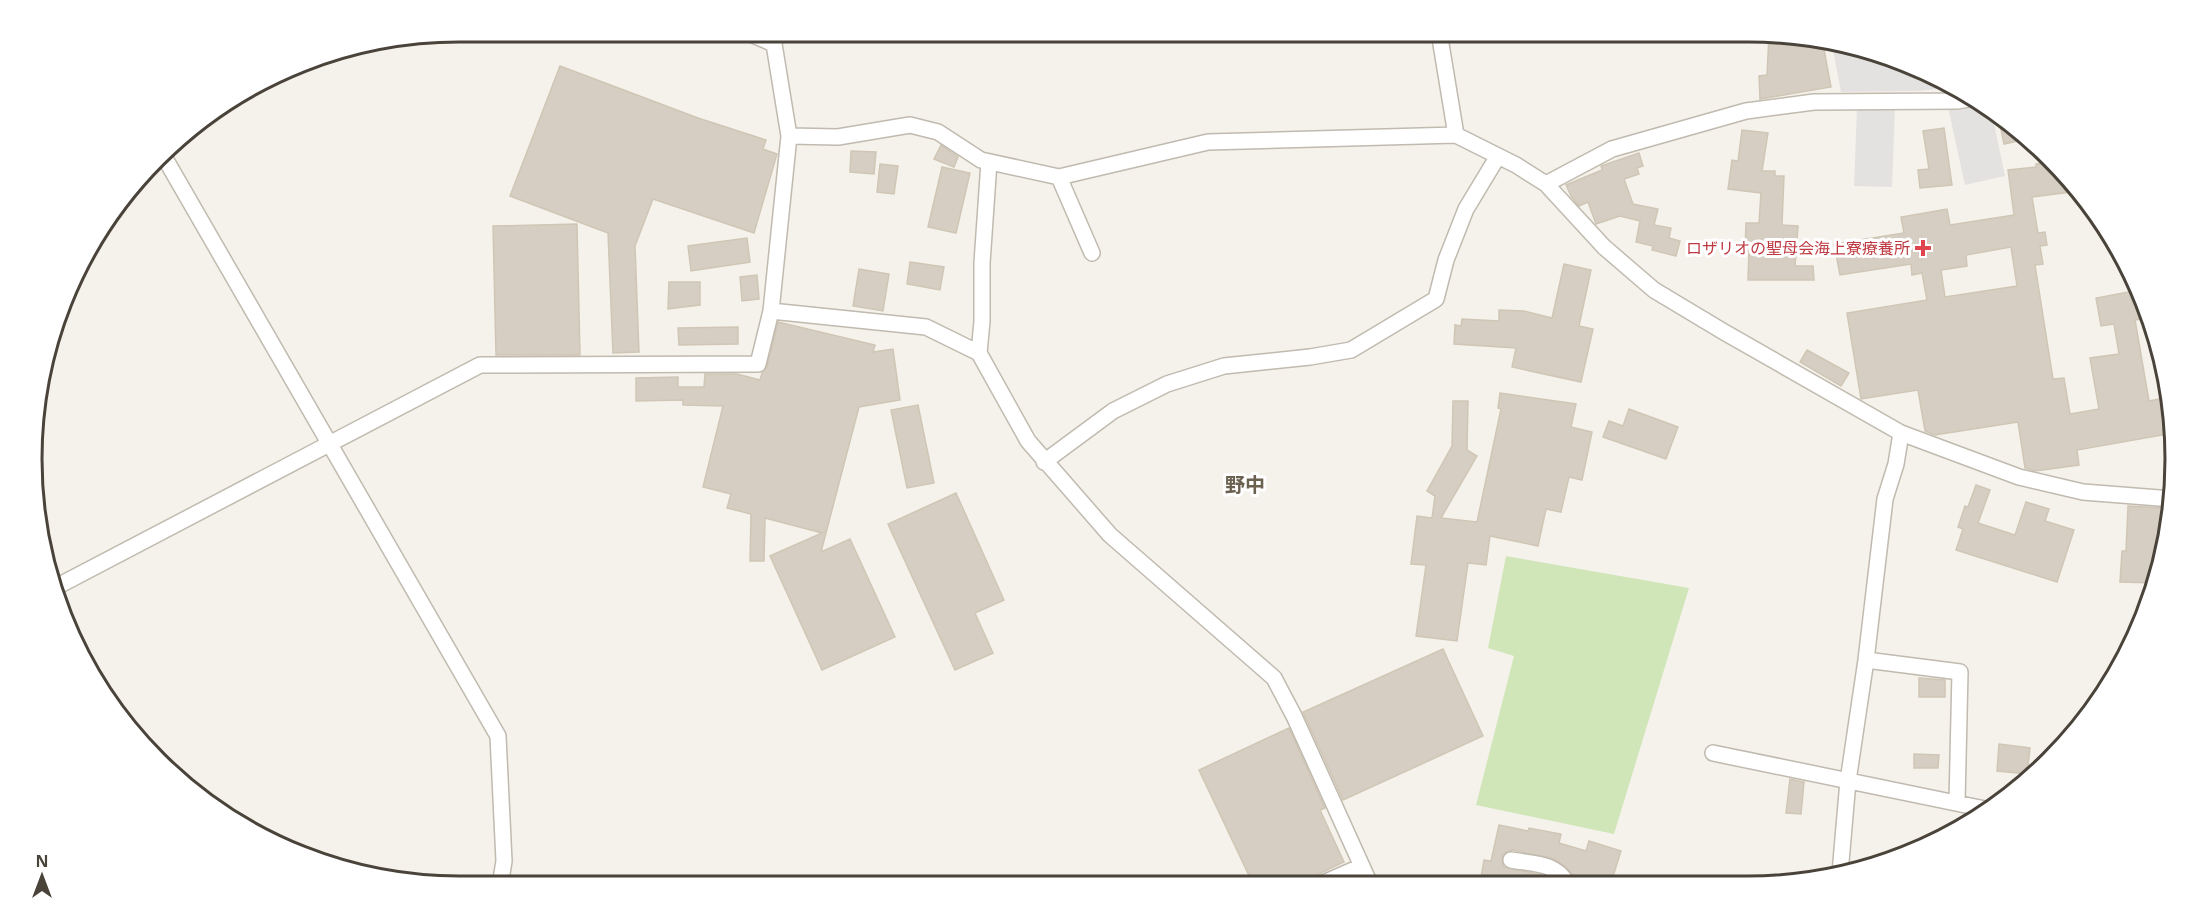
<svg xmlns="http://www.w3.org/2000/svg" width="2207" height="918" viewBox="0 0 2207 918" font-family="'Noto Sans','Noto Sans JP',sans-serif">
<rect width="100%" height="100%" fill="#f5f2ec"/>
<!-- green -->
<path fill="#d0e6b8" d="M 1506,556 L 1689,588 L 1614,834 L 1476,805 L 1514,656 L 1488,648 Z"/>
<!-- parking -->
<path fill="#e4e2e0" d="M 1832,45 L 1885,54 L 1958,87 L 1918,91 L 1841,92 Z
M 1978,101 L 1991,109 L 2005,176 L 1965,185 L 1948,107 Z
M 1857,107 L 1895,108 L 1892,187 L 1854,186 Z"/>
<!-- building -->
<path fill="#d6cec2" stroke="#d0c6b5" stroke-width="1.5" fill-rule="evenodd" d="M 1769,35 L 1823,44 L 1831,87 L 1760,99 L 1759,76 L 1767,75 Z
M 560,66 L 698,118 L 766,140 L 763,149 L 777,154 L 754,233 L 653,199 L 635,246 L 639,352 L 613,353 L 608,233 L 510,196 Z
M 1998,115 L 2030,137 L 2031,138 L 2004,144 Z
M 1944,128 L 1952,185 L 1920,188 L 1918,170 L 1929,169 L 1923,131 Z
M 1742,130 L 1768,133 L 1762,171 L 1775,171 L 1775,176 L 1784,176 L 1782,225 L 1798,226 L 1795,266 L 1813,266 L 1814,280 L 1748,280 L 1749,251 L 1745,250 L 1746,223 L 1759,223 L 1761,193 L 1728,189 L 1732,160 L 1738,161 Z
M 941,145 L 958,157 L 954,167 L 934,159 Z
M 851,151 L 876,152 L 874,174 L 850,172 Z
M 1639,153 L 1643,166 L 1637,168 L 1639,174 L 1624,179 L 1633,204 L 1658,209 L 1654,225 L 1671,228 L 1669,238 L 1680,241 L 1676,256 L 1652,250 L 1653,246 L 1636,242 L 1640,221 L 1620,216 L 1596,224 L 1588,202 L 1579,206 L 1571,196 L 1566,185 L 1602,170 L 1601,166 Z
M 2052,162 L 2080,191 L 2032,197 L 2038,233 L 2045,232 L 2047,245 L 2040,246 L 2043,264 L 2035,265 L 2053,379 L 2064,378 L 2070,414 L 2099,409 L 2090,358 L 2119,354 L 2114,324 L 2101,326 L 2096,298 L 2139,290 L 2149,318 L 2135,320 L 2149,401 L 2169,397 L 2174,433 L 2077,450 L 2079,465 L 2035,471 L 2025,468 L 2018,422 L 1935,435 L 1925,431 L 1918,390 L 1861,399 L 1847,313 L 1927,300 L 1922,273 L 1912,275 L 1911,264 L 1840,275 L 1834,244 L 1904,233 L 1901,217 L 1947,209 L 1950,225 L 2014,215 L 2008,170 L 2036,167 L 2036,164 ZM 2011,247 L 2017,286 L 1945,297 L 1941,270 L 1967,266 L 1966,255 Z
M 880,164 L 898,166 L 894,194 L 877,192 Z
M 942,167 L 970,173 L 956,233 L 928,227 Z
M 577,224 L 580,355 L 496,355 L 493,226 Z
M 747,238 L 750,262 L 691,271 L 688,246 Z
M 910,262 L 944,267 L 940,290 L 907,284 Z
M 1564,264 L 1591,270 L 1579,326 L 1593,329 L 1581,382 L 1512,367 L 1516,348 L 1454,344 L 1455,325 L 1461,326 L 1462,319 L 1499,321 L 1499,310 L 1524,311 L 1552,318 Z
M 859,269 L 889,274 L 883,311 L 853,306 Z
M 757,275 L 759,299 L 742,301 L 740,277 Z
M 669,282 L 700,282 L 700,305 L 668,309 Z
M 778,322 L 875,345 L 873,352 L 893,349 L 900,400 L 859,407 L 821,552 L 850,539 L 895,637 L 822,670 L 770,556 L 822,533 L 765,518 L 764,561 L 750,561 L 751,514 L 727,508 L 731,494 L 703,487 L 723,406 L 683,405 L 683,400 L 636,401 L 636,378 L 678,377 L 678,387 L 704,387 L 705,374 L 737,374 L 760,380 L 762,373 L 767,366 Z
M 738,327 L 738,344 L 679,345 L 678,328 Z
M 1807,350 L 1849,373 L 1841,386 L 1800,362 Z
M 1500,393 L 1576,404 L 1571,427 L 1592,432 L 1582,480 L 1569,477 L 1561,512 L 1546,509 L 1538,546 L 1490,536 L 1486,565 L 1468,563 L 1457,641 L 1416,636 L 1426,565 L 1411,564 L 1417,516 L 1432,518 L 1435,496 L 1427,491 L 1452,446 L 1453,401 L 1468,401 L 1467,450 L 1477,456 L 1441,518 L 1477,522 L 1501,409 L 1498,408 Z
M 918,405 L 934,483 L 907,488 L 891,410 Z
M 1629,409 L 1678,427 L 1666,459 L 1603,437 L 1609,421 L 1623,426 Z
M 1976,485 L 1990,490 L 1978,523 L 2015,535 L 2026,502 L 2049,509 L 2045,521 L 2074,530 L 2057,582 L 1956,550 L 1963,529 L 1958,527 L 1965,506 L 1968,507 Z
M 956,493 L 1004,600 L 975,613 L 993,653 L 955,670 L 888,524 Z
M 2128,506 L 2164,508 L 2163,538 L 2161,538 L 2160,564 L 2156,583 L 2120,582 L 2122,551 L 2126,551 Z
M 1443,649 L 1483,736 L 1343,800 L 1303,712 Z
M 1919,678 L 1945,680 L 1945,697 L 1919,697 Z
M 1289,728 L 1325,808 L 1320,810 L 1344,862 L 1298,884 L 1253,884 L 1199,770 Z
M 1999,744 L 2030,748 L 2027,774 L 1997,771 Z
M 1914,754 L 1939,755 L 1938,768 L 1914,768 Z
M 1790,779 L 1804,782 L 1801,814 L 1786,813 Z
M 1499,825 L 1528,831 L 1529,828 L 1561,834 L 1559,843 L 1586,851 L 1589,841 L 1621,851 L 1611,883 L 1587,883 L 1576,880 L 1568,869 L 1554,859 L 1512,850 L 1503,854 L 1502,863 L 1504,867 L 1546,876 L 1548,878 L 1547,884 L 1499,884 L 1500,880 L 1481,877 L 1484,860 L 1491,861 Z"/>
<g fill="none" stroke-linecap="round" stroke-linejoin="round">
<!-- minor casing -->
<g stroke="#c0baaf" stroke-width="18">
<path id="minor" d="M 746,32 L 774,44
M 1439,32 L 1456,135 L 1516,165 L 1546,184 L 1604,247 L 1654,290 L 1724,332 L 1901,433 L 2019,477 L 2083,492 L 2172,499
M 789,136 L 838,137 L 910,125 L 938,132 L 981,160 L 1059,177 L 1092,253
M 163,155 L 498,736 L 504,861 L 500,886
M 1059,177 L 1208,142 L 1456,135
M 1546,184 L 1612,149 L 1746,111 L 1814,102 L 1957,101 L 1974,98
M 771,311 L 926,327 L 979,353 L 1028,441 L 1110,535 L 1274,678 L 1294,716 L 1370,884
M 979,353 L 982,321 L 982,263 L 989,162
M 1044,462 L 1113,411 L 1167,384 L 1224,366 L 1310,357 L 1351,350 L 1436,299 L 1446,260 L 1466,209 L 1498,156
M 56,587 L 480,365 L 758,364 L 771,311 L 789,136 L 774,44 L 777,32
M 1866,660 L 1960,672 L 1957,802
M 1713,753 L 1985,809
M 1511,860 C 1533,864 1555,862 1567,883
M 1840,873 L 1848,781 L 1866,660 L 1885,499 L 1896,464 L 1901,433
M 1321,884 L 1362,866"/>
</g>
<!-- minor -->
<use href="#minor" stroke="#fff" stroke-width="15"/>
</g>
<!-- markers -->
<path fill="#e0444e" stroke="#fff" stroke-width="2" d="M1920 239h6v6h6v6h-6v6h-6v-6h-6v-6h6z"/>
<g text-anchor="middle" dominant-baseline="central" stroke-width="6" stroke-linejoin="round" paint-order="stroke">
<!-- health labels -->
<g font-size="16" fill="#be3a42" stroke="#fff" text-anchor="end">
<text x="1910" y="248">ロザリオの聖母会海上寮療養所</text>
</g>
<!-- quarter labels -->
<g font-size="20" font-weight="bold" fill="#6b6151" stroke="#fff">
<text x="1245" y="484">野中</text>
</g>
</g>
<!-- crop -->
<path d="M0 0H2207V918H0ZM459 42H1748A417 417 0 0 1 2165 459V459A417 417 0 0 1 1748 876H459A417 417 0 0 1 42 459V459A417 417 0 0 1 459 42Z" fill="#fff" fill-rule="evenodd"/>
<path fill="none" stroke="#49433a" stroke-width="3" d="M459 42H1748A417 417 0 0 1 2165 459V459A417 417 0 0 1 1748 876H459A417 417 0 0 1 42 459V459A417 417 0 0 1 459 42Z"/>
<!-- north arrow -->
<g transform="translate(42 876)" stroke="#ffffff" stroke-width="4.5" paint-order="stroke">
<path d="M0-4.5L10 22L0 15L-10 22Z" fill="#49433a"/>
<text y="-9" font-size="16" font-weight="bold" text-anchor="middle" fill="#49433a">N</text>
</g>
</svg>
